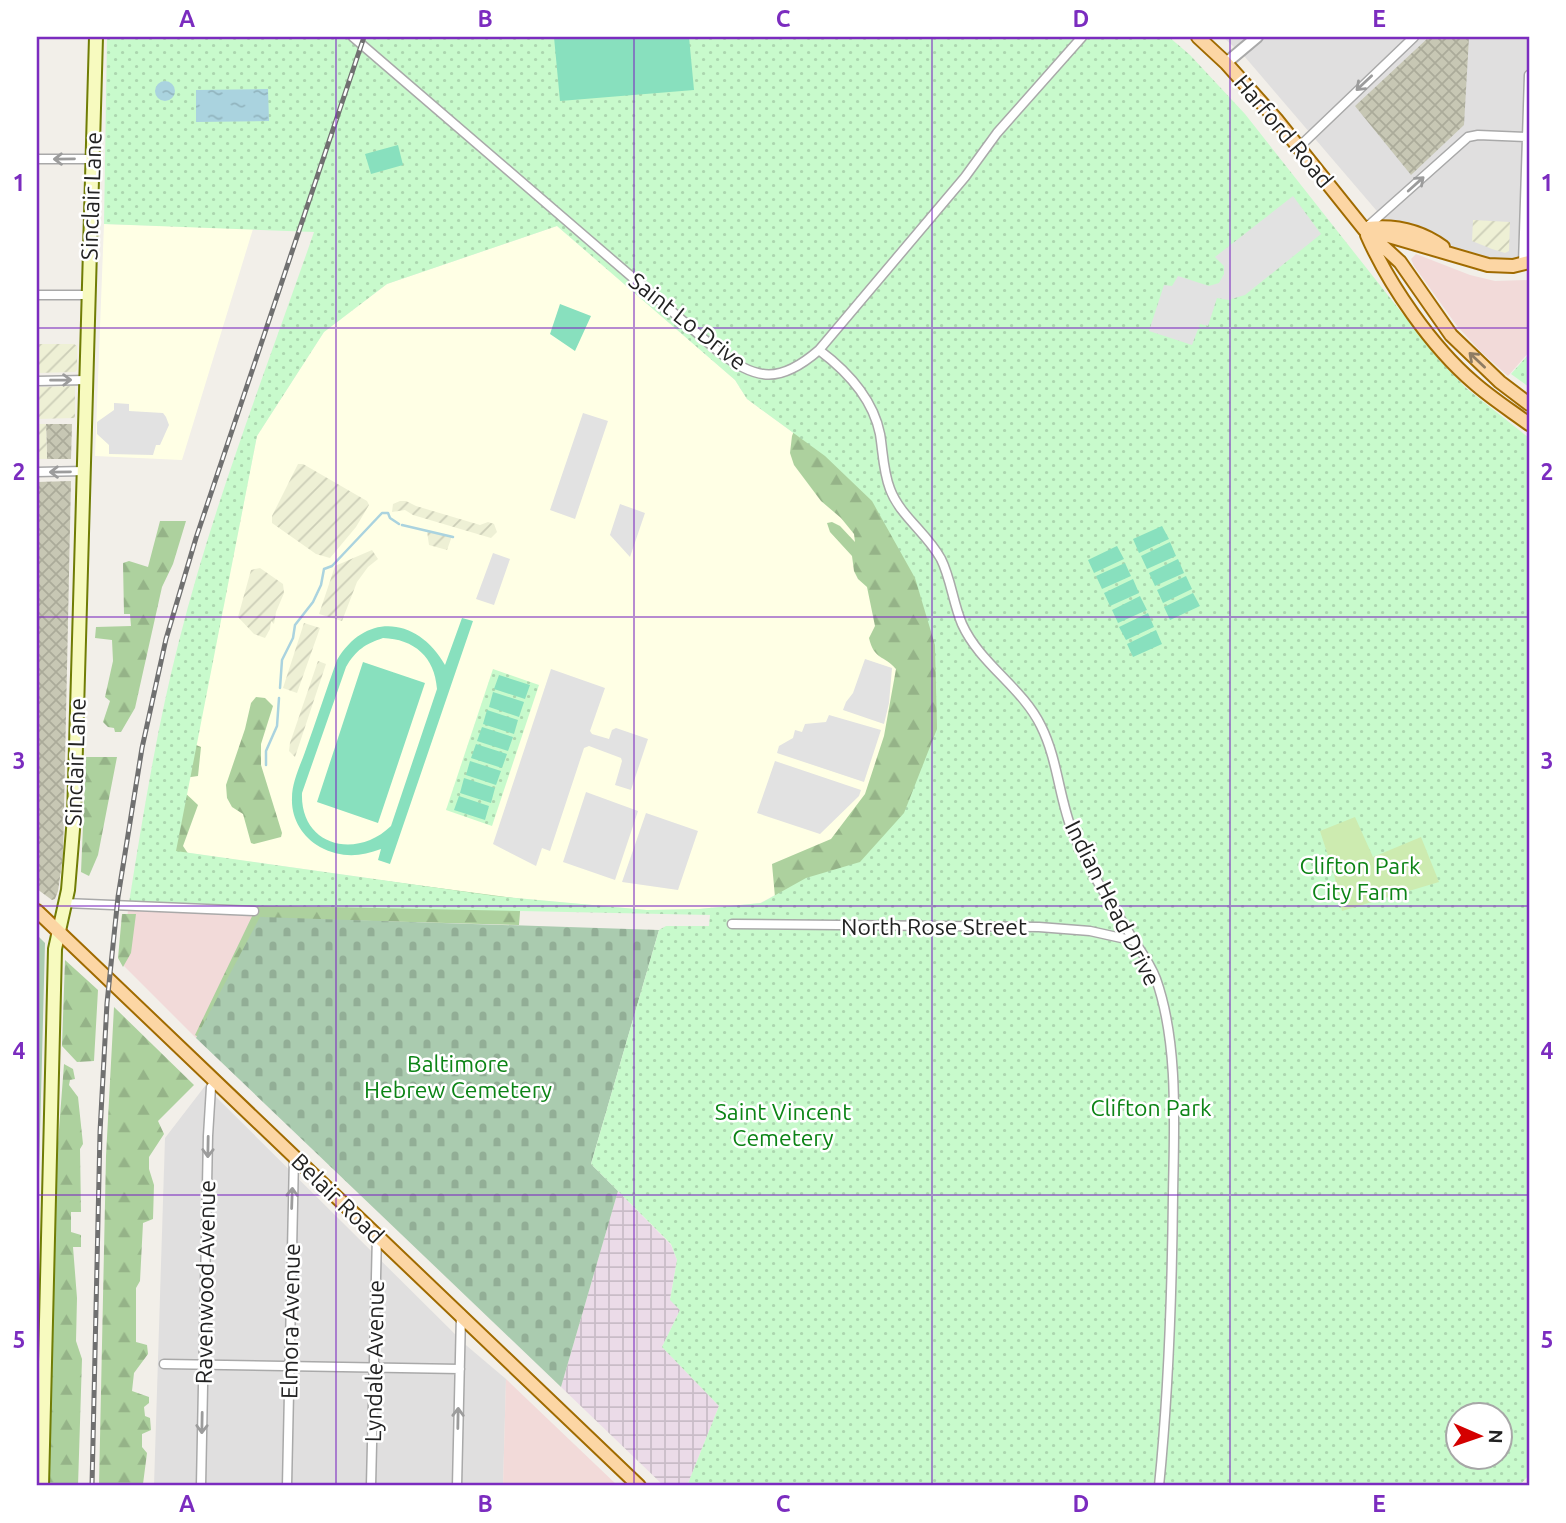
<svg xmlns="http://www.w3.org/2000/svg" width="1566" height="1523" viewBox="0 0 1566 1523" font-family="Ubuntu,sans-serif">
<defs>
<pattern id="industrial-grid" width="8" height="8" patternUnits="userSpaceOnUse" patternTransform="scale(1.75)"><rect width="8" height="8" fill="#ebdbe8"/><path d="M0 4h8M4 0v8" fill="none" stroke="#c9bcc7"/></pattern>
<pattern id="construction-cross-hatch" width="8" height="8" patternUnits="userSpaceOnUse" patternTransform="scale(1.75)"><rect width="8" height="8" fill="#c7c7b4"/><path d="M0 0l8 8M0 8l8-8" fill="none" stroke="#abab9a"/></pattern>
<pattern id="farmland-furrows" width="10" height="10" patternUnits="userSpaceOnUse" patternTransform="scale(1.75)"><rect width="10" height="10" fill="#eef0d5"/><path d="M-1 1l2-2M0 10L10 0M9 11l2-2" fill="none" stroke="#ccceb7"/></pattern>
<pattern id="forest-firs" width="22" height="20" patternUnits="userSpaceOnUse" patternTransform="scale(1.75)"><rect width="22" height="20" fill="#add19e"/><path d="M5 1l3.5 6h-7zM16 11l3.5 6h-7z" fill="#95b388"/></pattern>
<pattern id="cemetery-stones" width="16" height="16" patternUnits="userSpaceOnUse" patternTransform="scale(1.75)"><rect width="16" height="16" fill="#aacbaf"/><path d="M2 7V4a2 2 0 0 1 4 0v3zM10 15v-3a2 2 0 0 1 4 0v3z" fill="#92ae96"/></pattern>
<pattern id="park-dots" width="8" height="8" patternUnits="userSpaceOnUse" patternTransform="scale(1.75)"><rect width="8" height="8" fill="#c8facc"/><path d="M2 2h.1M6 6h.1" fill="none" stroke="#acd6af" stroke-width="1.8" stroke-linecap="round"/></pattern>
<pattern id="water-ripples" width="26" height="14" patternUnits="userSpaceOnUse" patternTransform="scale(1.75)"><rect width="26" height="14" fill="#aad3df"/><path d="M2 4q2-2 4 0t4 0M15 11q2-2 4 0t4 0" fill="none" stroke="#92b5bf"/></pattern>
</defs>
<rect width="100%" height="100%" fill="#f2efe9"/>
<!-- residential -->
<path fill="#e0dfdf" d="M 1223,37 L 1529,37 L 1529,265 L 1492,267 L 1394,231 L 1245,57 Z
M 205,1086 L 467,1346 L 506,1379 L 503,1486 L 154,1486 L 165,1138 Z"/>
<!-- commercial -->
<path fill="#f2dad9" d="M 1416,254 L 1470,275 L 1495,281 L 1529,280 L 1529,352 L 1508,376 L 1481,352 L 1457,326 L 1414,266 L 1411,259 Z
M 129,903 L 258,906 L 260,917 L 196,1038 L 121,963 Z
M 506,1379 L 618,1486 L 503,1486 Z"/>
<!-- industrial -->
<path fill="url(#industrial-grid)" d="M 618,1191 L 671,1245 L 677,1260 L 670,1299 L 680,1310 L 662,1347 L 719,1406 L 687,1486 L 664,1486 L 561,1387 Z"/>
<!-- education -->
<path fill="#ffffe5" d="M 104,224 L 253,229 L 182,460 L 95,456 Z
M 557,226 L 735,380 L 747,399 L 825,456 L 937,729 L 806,878 L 760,903 L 699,909 L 646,910 L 495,896 L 175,851 L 257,436 L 324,332 L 387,284 Z"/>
<!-- construction -->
<path fill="url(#construction-cross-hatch)" d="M 1429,37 L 1469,37 L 1464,125 L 1411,175 L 1355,106 Z
M 46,424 L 72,424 L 71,459 L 47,459 Z
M 71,481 L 63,856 L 58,891 L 55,899 L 52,900 L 37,889 L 37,482 Z"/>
<!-- farmland -->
<path fill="url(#farmland-furrows)" d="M 1473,220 L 1510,222 L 1509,251 L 1505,253 L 1492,249 L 1472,241 Z
M 37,344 L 74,344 L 77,346 L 77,370 L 75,372 L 37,373 Z
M 75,386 L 75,418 L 37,419 L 37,387 Z
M 37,424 L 46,424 L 47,459 L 37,459 Z
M 298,464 L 303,464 L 367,501 L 369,505 L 356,527 L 330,558 L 316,554 L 272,523 L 272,516 Z
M 400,501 L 406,501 L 416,506 L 480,525 L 488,522 L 494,524 L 497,532 L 491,538 L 413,515 L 405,510 L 392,512 L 393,504 Z
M 427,531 L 452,536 L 447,550 L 429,545 Z
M 372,550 L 378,559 L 368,567 L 357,582 L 342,621 L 319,614 L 335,566 Z
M 260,568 L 283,584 L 284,593 L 276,612 L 274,624 L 271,621 L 270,629 L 265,638 L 254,634 L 238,617 L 251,570 Z
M 304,623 L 320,628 L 297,693 L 283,688 Z
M 318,661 L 326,664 L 295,757 L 289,751 L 290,743 Z"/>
<!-- forest -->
<path fill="url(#forest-firs)" d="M 802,410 L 881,511 L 979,667 L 915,835 L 776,908 L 772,864 L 831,839 L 865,794 L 884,736 L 896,669 C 884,655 874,660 869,638 L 875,626 L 867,587 L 858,579 L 854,571 L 852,556 L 830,532 L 827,523 L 832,522 L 840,526 L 855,542 L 854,534 L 841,518 L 821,501 L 794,465 L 790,453 L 792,436 Z
M 160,521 L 186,521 L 173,564 L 162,587 L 135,708 L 121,732 L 115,732 L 114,728 L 108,727 L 103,722 L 110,701 L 105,697 L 113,661 L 112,640 L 95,638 L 96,627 L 131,626 L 130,614 L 124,614 L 123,563 L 129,561 L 148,567 Z
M 256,697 L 265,698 L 273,706 L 261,744 L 261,765 L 282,833 L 281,837 L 254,844 L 251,843 L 243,814 L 232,807 L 227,798 L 226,785 L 245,729 L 251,703 Z
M 191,743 L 201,747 L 198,776 L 184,778 L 182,790 L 198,805 L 183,846 L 189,855 L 521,899 L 519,925 L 263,918 L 200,1038 L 195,1035 L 257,906 L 129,903 Z
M 86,757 L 117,757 L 98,855 L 89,876 L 81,872 Z
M 122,914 L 136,914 L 131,953 L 123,967 L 118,958 Z
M 65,960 L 98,990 L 94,1061 L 77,1062 L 62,1046 Z
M 114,1007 L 194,1085 L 158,1121 L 164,1134 L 149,1157 L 149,1169 L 154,1185 L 153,1219 L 143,1223 L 140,1281 L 136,1288 L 136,1342 L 147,1345 L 148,1354 L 134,1373 L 132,1391 L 149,1397 L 149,1403 L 144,1407 L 145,1416 L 150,1418 L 151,1430 L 142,1434 L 142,1447 L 147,1453 L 143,1484 L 134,1486 L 99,1486 L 106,1156 Z
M 64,1064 L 73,1069 L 75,1079 L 70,1080 L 69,1085 L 78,1097 L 83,1144 L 80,1149 L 81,1212 L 71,1212 L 71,1232 L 81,1235 L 81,1247 L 73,1247 L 77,1298 L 76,1341 L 82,1359 L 78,1486 L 49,1486 L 57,1156 Z"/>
<!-- cemetery -->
<path fill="url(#cemetery-stones)" d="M 260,917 L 659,930 L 591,1164 L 618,1191 L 561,1387 L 196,1038 Z
M 37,935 L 45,943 L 37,1250 Z"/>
<!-- park -->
<path fill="url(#park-dots)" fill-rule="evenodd" d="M 107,37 L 1169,37 L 1190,55 L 1245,114 L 1439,360 L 1466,388 L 1529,438 L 1529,1475 L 1519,1486 L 687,1486 L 719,1406 L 662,1347 L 680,1310 L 670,1300 L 677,1260 L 671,1244 L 591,1164 L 659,930 L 666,926 L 709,926 L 710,915 L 129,903 C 143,815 157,727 179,641 C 214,502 267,368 314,232 L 104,224 ZM 557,226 L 735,380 L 747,399 L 825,456 L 872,501 L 915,578 L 935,645 L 937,729 L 904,813 L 860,862 L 806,878 L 761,903 L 699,909 L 647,910 L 495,896 L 176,851 L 257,436 L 324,332 L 387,284 ZM 1458,1414 L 1500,1414 L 1500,1456 L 1458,1456 Z
M 1529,354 L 1529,387 L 1511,374 Z
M 493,669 L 539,685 L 492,826 L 446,810 Z"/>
<!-- garden -->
<path fill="#cdebb0" d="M 1355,817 L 1373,857 L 1421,837 L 1439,882 L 1342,911 L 1334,874 L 1320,831 Z"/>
<!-- pitch -->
<path fill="#88e0be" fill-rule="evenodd" d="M 554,37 L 689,37 L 694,90 L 560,101 Z
M 398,145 L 403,165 L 371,174 L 365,154 Z
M 560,304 L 591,316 L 575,351 L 550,334 Z
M 1162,526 L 1169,539 L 1139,553 L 1133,539 Z
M 1170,542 L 1176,556 L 1147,569 L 1141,556 Z
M 1117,546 L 1124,559 L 1094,573 L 1088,560 Z
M 1178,559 L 1184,573 L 1155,586 L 1149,573 Z
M 1125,563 L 1131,576 L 1102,589 L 1096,576 Z
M 1186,576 L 1192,589 L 1163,603 L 1157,590 Z
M 1133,579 L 1139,593 L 1110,606 L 1104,593 Z
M 1193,593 L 1200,606 L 1170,620 L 1164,607 Z
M 1140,596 L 1147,610 L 1118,623 L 1112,610 Z
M 1148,613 L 1154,627 L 1126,640 L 1119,627 Z
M 462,618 L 473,621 L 390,864 L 378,860 L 381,849 C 360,857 341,858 320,847 C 302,837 291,818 292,798 C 292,782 300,766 305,752 C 316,721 326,691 337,660 C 367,610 419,619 445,665 ZM 383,638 C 414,639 435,657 437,689 L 391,826 C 356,860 300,846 302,793 L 346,667 C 356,650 365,644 383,638 Z
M 1156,630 L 1162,644 L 1133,657 L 1127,644 Z
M 363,662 L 425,683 L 378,823 L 317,802 Z
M 499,675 L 530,685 L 525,699 L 494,689 Z
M 493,692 L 524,702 L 519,717 L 489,707 Z
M 487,710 L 518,720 L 514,734 L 483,724 Z
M 482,727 L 513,737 L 508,751 L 477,741 Z
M 476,744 L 507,754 L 502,768 L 471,758 Z
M 470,761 L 501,771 L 496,785 L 466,775 Z
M 464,778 L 495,788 L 491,803 L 460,793 Z
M 459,796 L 489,806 L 485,820 L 454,810 Z"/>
<!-- parking -->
<path fill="#e2e2e2" d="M 1293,196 L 1321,234 L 1245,295 L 1228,300 L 1217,298 L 1208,326 L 1200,324 L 1192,345 L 1149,331 L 1164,285 L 1172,286 L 1178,276 L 1209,286 L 1219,283 L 1224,274 L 1224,266 L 1215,257 Z
M 114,403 L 129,404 L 129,411 L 163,413 L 166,417 L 169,425 L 160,445 L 156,445 L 153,455 L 109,454 L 109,445 L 97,434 L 97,422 L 114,410 Z
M 583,413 L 608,421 L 575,519 L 550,510 Z
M 620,504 L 645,513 L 630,557 L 610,535 Z
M 493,553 L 510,559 L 494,605 L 476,599 Z
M 865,659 L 892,668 L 889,703 L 884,724 L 843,710 L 846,702 L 853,693 Z
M 551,669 L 605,688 L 590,731 L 592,734 L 609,739 L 612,730 L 616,728 L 648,739 L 631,790 L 615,785 L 622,761 L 621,758 L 589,746 L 584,748 L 550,851 L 542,848 L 536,866 L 493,844 Z
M 829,715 L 881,730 L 864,782 L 777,753 L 779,746 L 793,738 L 795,730 L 802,732 L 805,724 L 826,722 Z
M 775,761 L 861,790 L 859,796 L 820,834 L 757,813 Z
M 586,792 L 638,811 L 615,880 L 563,862 Z
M 646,813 L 698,831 L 678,890 L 622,882 Z"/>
<!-- water -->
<path fill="url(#water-ripples)" d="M155 91a10 10 0 1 1 20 0a10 10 0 1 1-20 0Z
M 268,89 L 269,121 L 196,122 L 196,90 Z"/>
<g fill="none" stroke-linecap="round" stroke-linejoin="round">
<!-- stream -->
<path stroke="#aad3df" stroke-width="2.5" d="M 402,525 L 453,537
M 280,688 L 282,660 L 293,638 L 295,625 L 313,602 L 321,585 L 324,569 L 332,566 L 382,513 L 388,513 L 390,518 L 399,524
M 266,765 L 266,751 L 277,726 L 279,698"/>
<!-- minor casing -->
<g stroke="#a9a9a9" stroke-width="11">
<path id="minor" d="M 353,37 L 718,351 C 757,382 781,383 819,350 L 965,177 L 997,133 L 1082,37
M 1299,147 L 1414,37
M 37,159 L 92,159
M 1367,227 L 1468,137 L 1478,135 L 1527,137
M 1523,264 L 1529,75
M 37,295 L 88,295
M 819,350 C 847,371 873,399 880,434 C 883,452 883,471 890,489 C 900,516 927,533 941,559 C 951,579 953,603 962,624 C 980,664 1022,687 1041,726 C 1058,760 1059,799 1073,833 C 1088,870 1111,903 1131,936 C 1140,950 1150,963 1156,979 C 1179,1044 1174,1127 1173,1195 C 1172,1292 1169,1389 1159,1486
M 37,381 L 86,380
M 37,472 L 84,471
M 65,903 L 254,911
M 732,924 L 1039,927 L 1090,931 L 1135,941
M 164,1364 L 460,1369
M 201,1486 L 208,1136 L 211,1087 L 216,1081
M 287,1486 L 294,1157
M 371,1486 L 377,1235
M 457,1486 L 461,1314"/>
</g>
<!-- tertiary casing -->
<g stroke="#a9a9a9" stroke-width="14">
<path id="tertiary" d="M 1226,63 L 1257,37"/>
</g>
<!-- secondary casing -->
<g stroke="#707d05" stroke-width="16">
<path id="secondary" d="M 42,1486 L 55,949 L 68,890 L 74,817 L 96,37"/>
</g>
<!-- primary casing -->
<g stroke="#a06b00" stroke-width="16">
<path id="primary" d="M 1198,37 L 1226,63 L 1276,119 L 1364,229 L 1400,262 L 1451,335 L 1500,382 L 1529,404
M 1368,228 C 1395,225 1421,231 1443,247
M 1368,230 L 1488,265 L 1513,266 L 1529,262
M 1367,235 C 1389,285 1432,347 1473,382 C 1491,398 1510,410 1529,424
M 37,911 L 639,1486"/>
</g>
<!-- minor -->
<use href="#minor" stroke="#fff" stroke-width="8"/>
<!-- tertiary -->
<use href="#tertiary" stroke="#fff" stroke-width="10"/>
<!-- secondary -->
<use href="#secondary" stroke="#f7fabf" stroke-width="12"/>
<!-- primary -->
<use href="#primary" stroke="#fcd6a4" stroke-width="12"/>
<!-- rail casing -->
<g stroke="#707070" stroke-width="5">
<path id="rail" d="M 92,1486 L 100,1132 L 107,1003 L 118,897 L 142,748 L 166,639 L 196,538 L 364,37"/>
</g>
<!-- rail -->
<use href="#rail" stroke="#fff" stroke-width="2.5" stroke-dasharray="8" stroke-linecap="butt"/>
</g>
<!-- one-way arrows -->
<defs><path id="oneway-shaft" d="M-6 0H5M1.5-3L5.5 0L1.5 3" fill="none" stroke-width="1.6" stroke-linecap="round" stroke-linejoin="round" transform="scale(1.75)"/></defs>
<g stroke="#9c9c9c">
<use href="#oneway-shaft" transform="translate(1364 83) rotate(137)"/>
<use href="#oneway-shaft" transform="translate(64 159) rotate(179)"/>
<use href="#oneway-shaft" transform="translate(1416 184) rotate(-42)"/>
<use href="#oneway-shaft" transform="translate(61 380) rotate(-1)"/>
<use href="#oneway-shaft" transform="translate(60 472) rotate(179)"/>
<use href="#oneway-shaft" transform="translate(208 1147) rotate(91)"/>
<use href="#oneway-shaft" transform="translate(292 1198) rotate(-88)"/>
<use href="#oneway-shaft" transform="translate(458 1418) rotate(-89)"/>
<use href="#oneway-shaft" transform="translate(202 1423) rotate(91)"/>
</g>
<use stroke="#8f7c63" href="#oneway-shaft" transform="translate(1477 360) rotate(-137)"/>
<!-- grid -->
<path fill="none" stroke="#7b2cbf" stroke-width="2" stroke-opacity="0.55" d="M 336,37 L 336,1486M 634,37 L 634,1486M 932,37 L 932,1486M 1230,37 L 1230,1486M 37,328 L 1529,328M 37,617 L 1529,617M 37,906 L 1529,906M 37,1195 L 1529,1195"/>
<g text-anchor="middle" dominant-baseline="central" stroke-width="5" stroke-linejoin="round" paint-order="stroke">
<!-- street labels -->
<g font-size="23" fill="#222" stroke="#fff">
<text transform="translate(1284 131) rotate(50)">Harford Road</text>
<text transform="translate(91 196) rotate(-88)">Sinclair Lane</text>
<text transform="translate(688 321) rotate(38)">Saint Lo Drive</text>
<text transform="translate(75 762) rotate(-88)">Sinclair Lane</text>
<text transform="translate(1113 903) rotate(63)">Indian Head Drive</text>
<text x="934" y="926">North Rose Street</text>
<text transform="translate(338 1198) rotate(44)">Belair Road</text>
<text transform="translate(205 1282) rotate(-89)">Ravenwood Avenue</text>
<text transform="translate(290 1321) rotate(-89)">Elmora Avenue</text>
<text transform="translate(374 1361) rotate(-89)">Lyndale Avenue</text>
</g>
<!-- park labels -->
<g font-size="23" fill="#0c8416" stroke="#fff">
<text x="1360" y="865">Clifton Park<tspan x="1360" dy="26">City Farm</tspan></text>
<text x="458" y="1063">Baltimore<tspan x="458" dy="26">Hebrew Cemetery</tspan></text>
<text x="1151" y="1107">Clifton Park</text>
<text x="783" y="1111">Saint Vincent<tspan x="783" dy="26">Cemetery</tspan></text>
</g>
</g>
<!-- border -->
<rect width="1566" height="1523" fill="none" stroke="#ffffff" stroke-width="77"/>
<!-- north arrow -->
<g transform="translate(1479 1436) rotate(92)"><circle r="33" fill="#ffffff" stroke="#a7a7a7" stroke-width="2"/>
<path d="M0-5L12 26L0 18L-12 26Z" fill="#d40000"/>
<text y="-10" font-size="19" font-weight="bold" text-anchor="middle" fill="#222222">N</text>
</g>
<rect x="38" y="38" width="1490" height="1446" fill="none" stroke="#7b2cbf" stroke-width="2.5"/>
<g font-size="23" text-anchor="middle" font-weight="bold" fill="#7b2cbf">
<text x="187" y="27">A</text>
<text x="485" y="27">B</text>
<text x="783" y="27">C</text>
<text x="1081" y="27">D</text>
<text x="1379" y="27">E</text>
<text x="19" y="191">1</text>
<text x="1547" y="191">1</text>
<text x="19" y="480">2</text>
<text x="1547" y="480">2</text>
<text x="19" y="769">3</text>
<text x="1547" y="769">3</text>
<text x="19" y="1059">4</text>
<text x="1547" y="1059">4</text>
<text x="19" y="1348">5</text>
<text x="1547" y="1348">5</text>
<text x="187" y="1512">A</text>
<text x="485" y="1512">B</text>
<text x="783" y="1512">C</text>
<text x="1081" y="1512">D</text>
<text x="1379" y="1512">E</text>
</g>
</svg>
